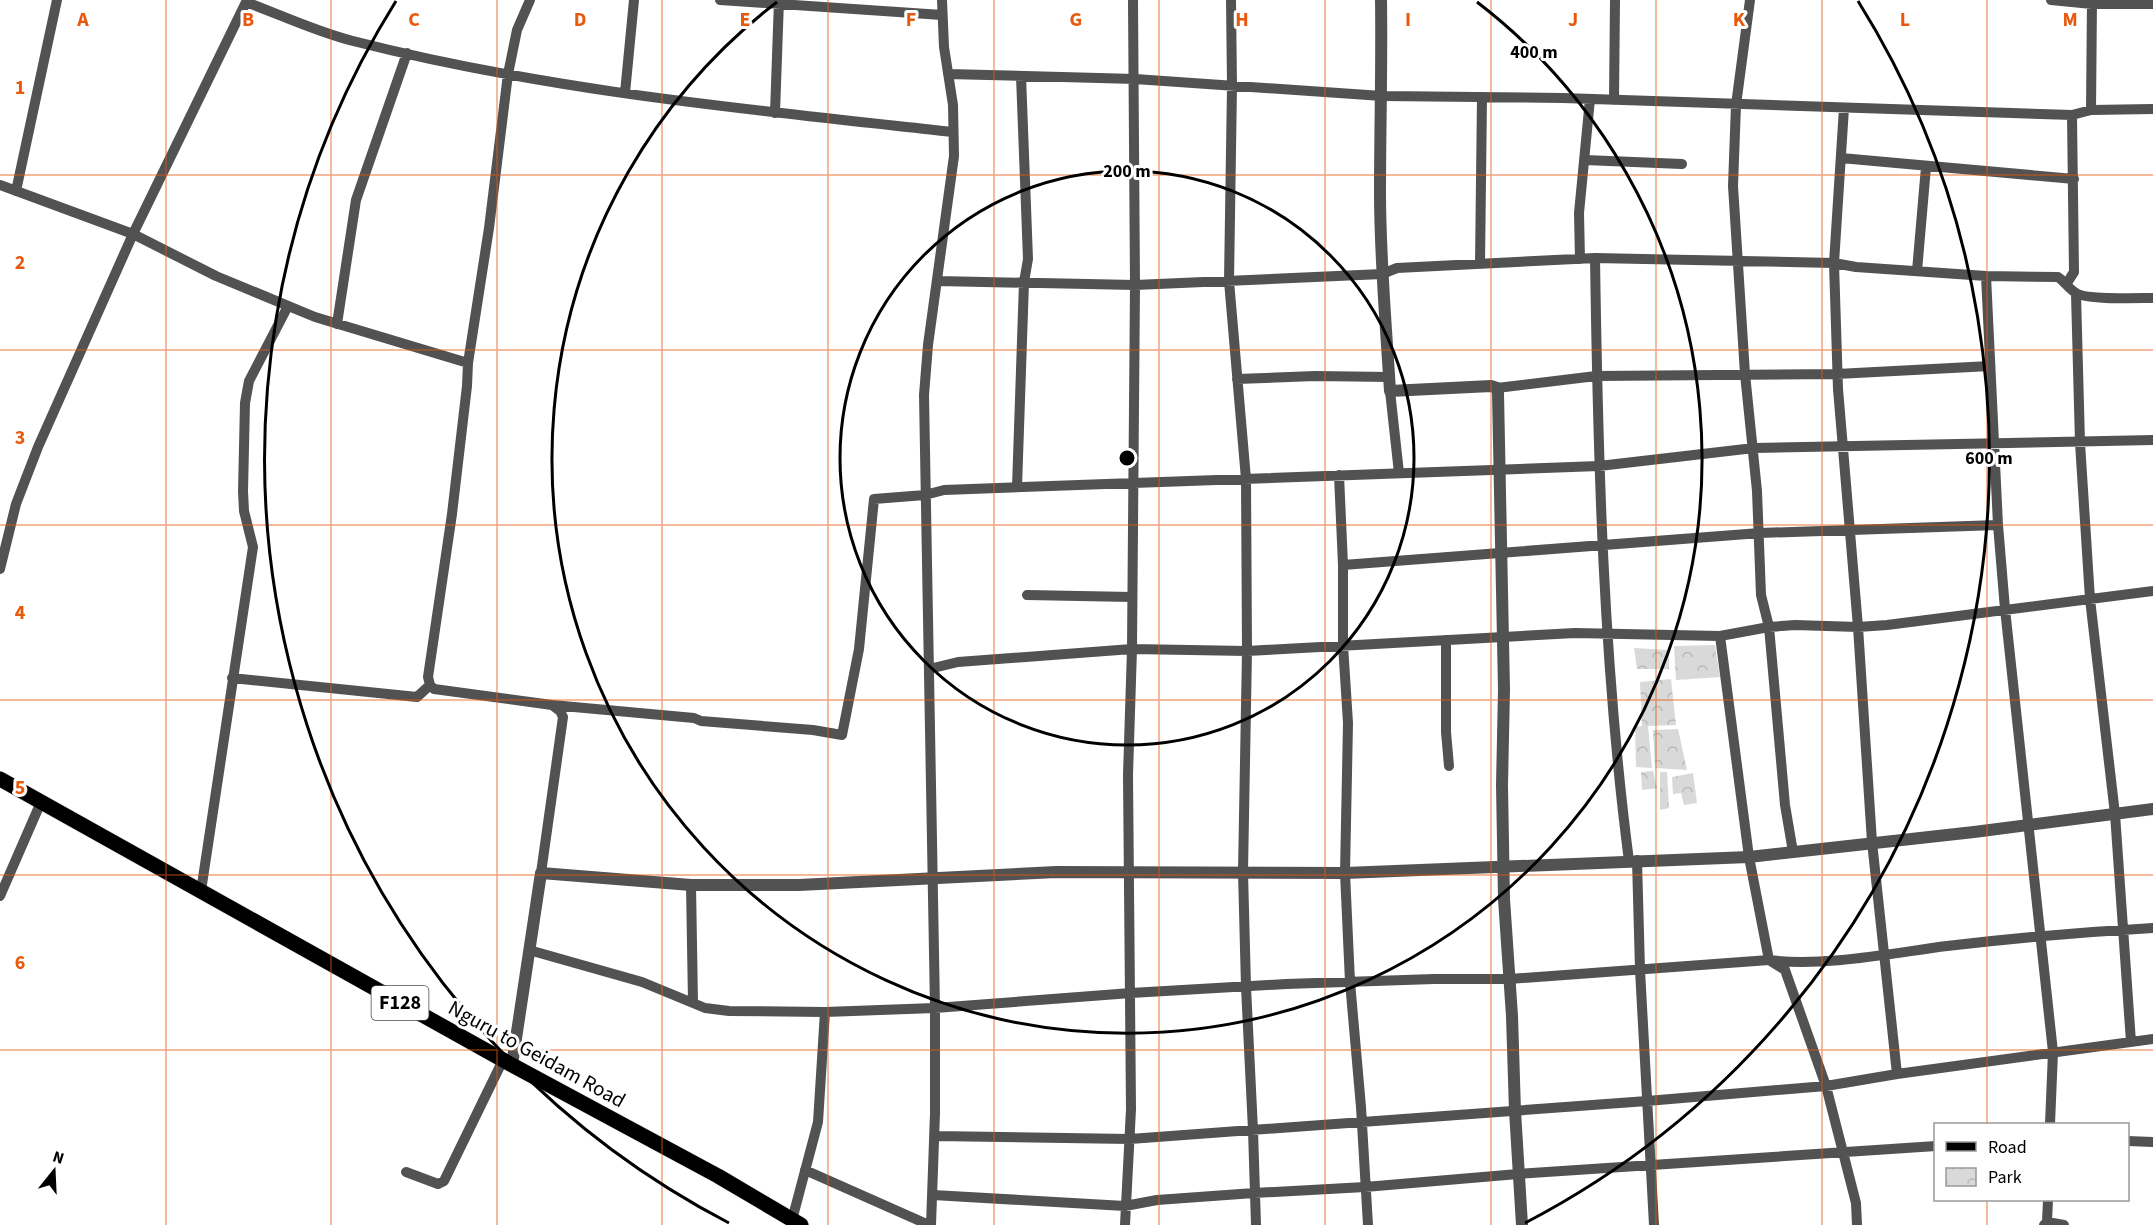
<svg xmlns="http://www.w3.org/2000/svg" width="2153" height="1225" viewBox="0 0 2153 1225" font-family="'Source Sans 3',sans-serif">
<defs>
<pattern id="park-crowns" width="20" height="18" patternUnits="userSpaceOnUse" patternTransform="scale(1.5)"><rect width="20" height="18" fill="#d9d9d9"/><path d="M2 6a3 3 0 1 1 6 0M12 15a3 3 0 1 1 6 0" fill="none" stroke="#b8b8b8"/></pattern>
</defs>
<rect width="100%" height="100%" fill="#fff"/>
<!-- park -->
<path fill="url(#park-crowns)" d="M 1715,645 L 1720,677 L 1676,680 L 1674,646 Z
M 1634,648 L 1669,650 L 1669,669 L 1637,669 Z
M 1671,679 L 1676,725 L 1648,726 L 1652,768 L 1636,767 L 1635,727 L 1642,726 L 1640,682 Z
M 1678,729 L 1687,770 L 1655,768 L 1653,730 Z
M 1653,771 L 1657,788 L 1642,790 L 1641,772 Z
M 1660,772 L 1667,772 L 1669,808 L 1660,810 Z
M 1693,773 L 1697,803 L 1684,805 L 1681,793 L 1673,794 L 1672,777 Z"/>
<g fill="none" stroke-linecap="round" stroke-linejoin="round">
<!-- primary casing -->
<g stroke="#dbdbdb" stroke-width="16">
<path id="primary" d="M 0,779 L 512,1065 L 718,1176 L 801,1225"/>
</g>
<!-- minor -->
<path stroke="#525252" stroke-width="10" d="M 530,0 L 517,30 L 508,74 L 489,228 L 468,363 L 467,386 L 452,514 L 428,677 L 430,685 L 434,689 L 552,705 L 560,711 L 563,717 L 541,873
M 720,0 L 942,15
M 1231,0 L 1232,86 L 1229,281 L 1246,479 L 1247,651 L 1243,872 L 1246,987 L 1253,1130 L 1256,1225
M 1750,0 L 1736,105 L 1733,186 L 1745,374 L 1757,491 L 1761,595 L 1769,627 L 1785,805 L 1793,852
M 2051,0 L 2092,4 L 2153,4
M 246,2 C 281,15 317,32 353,41 C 549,91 752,110 953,132
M 948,74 L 1135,79 L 1382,96 L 1563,98 L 2072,115 L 2091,110 L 2153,109
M 625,93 L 634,0
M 1614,100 L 1615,0
M 1844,108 L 1834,263 L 1838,389 L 1858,627 L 1872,842 L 1897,1074
M 2091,110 L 2092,0
M 775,113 L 779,0
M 1841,158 L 2074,179
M 1585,160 L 1682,164
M 0,185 L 133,234 L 216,276 L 315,317 L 468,363
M 16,191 L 57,0
M 1595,258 C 1598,460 1603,661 1629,861
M 1580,259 L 1579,213 L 1590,99
M 1480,264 L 1482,97
M 1917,271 L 1926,167
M 1986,276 L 1998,525 L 2005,609 L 2053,1052 L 2050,1124
M 937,281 L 1135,285 L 1382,274 L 1397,268 L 1595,258 L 1834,263 L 1856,267 L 1986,276 L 2058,277 C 2065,282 2069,289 2076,293 C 2086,300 2138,298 2153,298
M 2067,283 L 2074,272 L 2072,115
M 2076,294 L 2080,443 L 2090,599 L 2115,814 L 2131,1042
M 337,324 L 356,200 L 407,53
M 1237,379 L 1315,376 L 1390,377
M 1497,388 L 1596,376 L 1837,374 L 1990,366
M 1390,391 L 1399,473
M 1339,475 L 1343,565 L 1343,645 L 1348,723 L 1345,873 L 1350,982 L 1361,1107 L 1368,1225
M 1017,487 L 1024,282 L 1028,259 L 1021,76
M 1343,565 L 1760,533 L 1998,525
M 0,569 L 16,504 L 38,447 L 133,234 L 247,0
M 1027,595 L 1132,597
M 1720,636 L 1749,857 L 1769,960 L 1785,970 L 1826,1086 L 1856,1203 L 1857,1225
M 1446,640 L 1446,732 L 1449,766
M 929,669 L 958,662 L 1132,649 L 1247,651 L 1575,633 L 1720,636 L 1769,627 L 1795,625 L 1858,627 L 1887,625 L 2153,591
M 232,678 L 417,697 L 430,685
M 552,705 L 694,718 L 701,721 L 813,730 L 842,735 L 859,649 L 874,499 L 925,495 L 944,490 L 1599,466 L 1754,448 L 2153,440
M 1637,860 L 1640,970 L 1654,1225
M 691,885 L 693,1003
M 201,891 L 253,547 L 244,511 L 243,491 L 245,403 L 249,381 L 288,306
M 0,896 L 41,802
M 529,950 L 642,982 L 705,1008 L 729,1011 L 825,1012 L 935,1008 L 1131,993 L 1286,984 L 1434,979 L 1509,979 L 1769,960 C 1824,967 1892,953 1947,946 C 2015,938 2084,932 2153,928
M 935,1136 L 1130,1139 L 1647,1101 L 1826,1086 L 1897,1074 L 2153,1039
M 2128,1141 L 2153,1142
M 805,1170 L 929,1225
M 406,1172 L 438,1184 L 444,1181 L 503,1060
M 933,1195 L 1125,1206 L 1157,1200 L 1254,1193 L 1365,1187 L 1518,1174 L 1936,1146
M 792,1220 L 818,1122 L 825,1012
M 2047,1222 L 2048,1200
M 931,1225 L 935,1113 L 935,1008 L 924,395 L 928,345 L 954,156 L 953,105 L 944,47 L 942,0
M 1125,1225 L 1131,1109 L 1128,775 L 1132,649 L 1135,285 L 1133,0
M 2044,1225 L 2047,1222 L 2064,1225"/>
<!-- tertiary -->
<path stroke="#525252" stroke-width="12" d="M 1381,0 C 1382,64 1380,129 1380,193 C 1380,259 1386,325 1390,391 L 1491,386 L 1497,388 L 1498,393 L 1504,690 L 1502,785 L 1504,899 L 1512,1016 L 1515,1111 L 1522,1225
M 512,1065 L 541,873 L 691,885 L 799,885 L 1056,872 L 1345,873 L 1749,857 L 1974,832 L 2153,809"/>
<!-- primary -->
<use href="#primary" stroke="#000" stroke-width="15"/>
</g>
<!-- grid -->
<path fill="none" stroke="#e8590c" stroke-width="1.5" stroke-opacity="0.55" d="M 166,0 L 166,1225M 331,0 L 331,1225M 497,0 L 497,1225M 662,0 L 662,1225M 828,0 L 828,1225M 994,0 L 994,1225M 1159,0 L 1159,1225M 1325,0 L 1325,1225M 1491,0 L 1491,1225M 1656,0 L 1656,1225M 1822,0 L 1822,1225M 1987,0 L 1987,1124M 0,175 L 2153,175M 0,350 L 2153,350M 0,525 L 2153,525M 0,700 L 2153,700M 0,875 L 2153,875M 0,1050 L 2153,1050M 1987,1200 L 1987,1225"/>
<!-- distance rings -->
<g fill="none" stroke="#000" stroke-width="3">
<circle cx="1127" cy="458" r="287"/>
<path d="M1477 2A575 575 0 1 1 777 2"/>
<path d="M729 1223A862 862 0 0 1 396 1M1858 1A862 862 0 0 1 1525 1223"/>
</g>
<g text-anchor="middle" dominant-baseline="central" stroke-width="6" stroke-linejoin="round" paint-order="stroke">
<!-- shield labels -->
<rect fill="#fff" stroke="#4c4c4c" stroke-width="1.5" x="371.5" y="986" width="57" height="34" rx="4.5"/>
<g font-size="20" font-weight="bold" fill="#000">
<text x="400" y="1003">F128</text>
</g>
<!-- street labels -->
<g font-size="21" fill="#000" stroke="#fff">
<text transform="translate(537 1054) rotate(29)">Nguru to Geidam Road</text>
</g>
</g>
<g font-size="20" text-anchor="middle" font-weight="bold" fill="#e8590c" stroke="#fff" stroke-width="6" stroke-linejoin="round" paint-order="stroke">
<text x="83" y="26">A</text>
<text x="248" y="26">B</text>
<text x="414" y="26">C</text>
<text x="580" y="26">D</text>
<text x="745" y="26">E</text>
<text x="911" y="26">F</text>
<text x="1076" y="26">G</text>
<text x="1242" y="26">H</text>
<text x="1408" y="26">I</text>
<text x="1573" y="26">J</text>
<text x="1739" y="26">K</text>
<text x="1905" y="26">L</text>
<text x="2070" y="26">M</text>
<text x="20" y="94">1</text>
<text x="20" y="269">2</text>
<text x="20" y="444">3</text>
<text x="20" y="619">4</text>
<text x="20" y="794">5</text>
<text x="20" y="969">6</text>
</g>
<circle cx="1127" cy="458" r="9" fill="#000" stroke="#fff" stroke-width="3"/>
<g font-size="18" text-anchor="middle" font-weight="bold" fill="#000" stroke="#fff" stroke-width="6" stroke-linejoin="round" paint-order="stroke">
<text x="1534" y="58">400 m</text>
<text x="1127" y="177">200 m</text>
<text x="1989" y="464">600 m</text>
</g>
<!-- legend -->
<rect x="1934" y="1123" width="195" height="78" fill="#ffffff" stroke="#999999" stroke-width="1.5"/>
<rect x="1946" y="1142" width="30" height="9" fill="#000000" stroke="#999999" stroke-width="1.5"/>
<text x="1988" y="1153" font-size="18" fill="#000000">Road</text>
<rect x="1946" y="1168" width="30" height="18" fill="url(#park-crowns)" stroke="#999999" stroke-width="1.5"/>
<text x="1988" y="1183" font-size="18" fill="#000000">Park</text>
<!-- north arrow -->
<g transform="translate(54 1171) rotate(18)" stroke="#ffffff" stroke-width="4.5" paint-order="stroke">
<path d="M0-4.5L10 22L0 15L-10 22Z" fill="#000000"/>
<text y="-9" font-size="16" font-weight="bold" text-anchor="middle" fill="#000000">N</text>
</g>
</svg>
